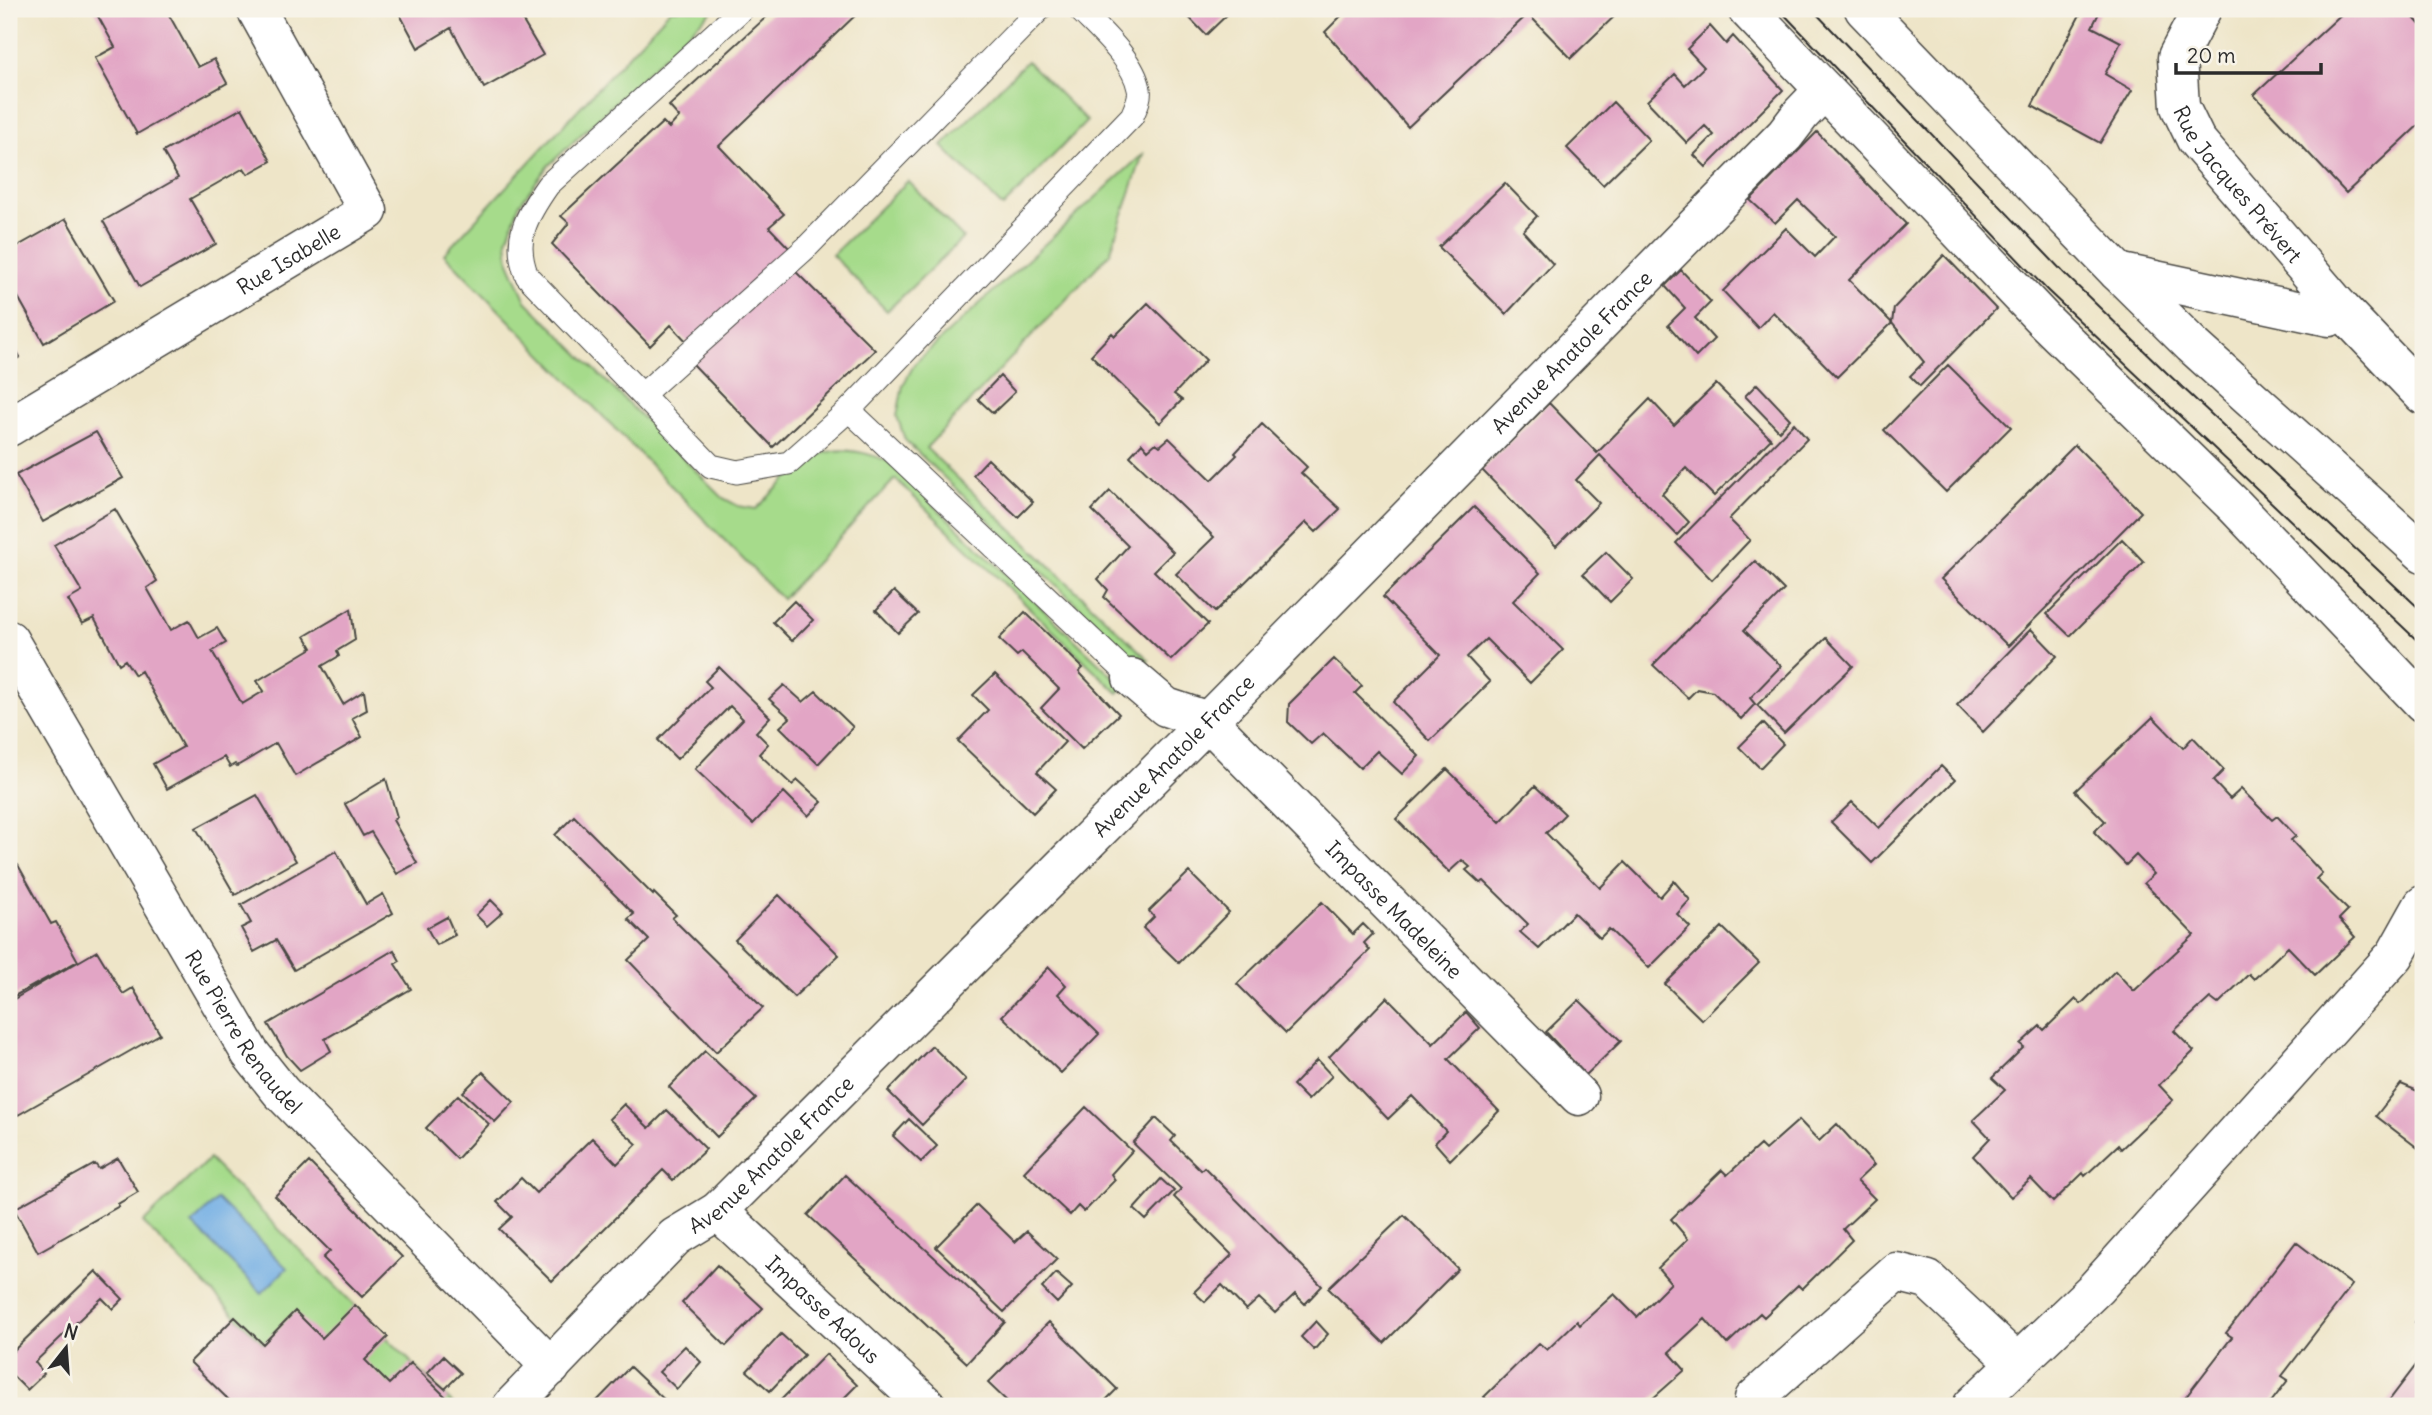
<svg xmlns="http://www.w3.org/2000/svg" width="2432" height="1415" viewBox="0 0 2432 1415" font-family="Delius,sans-serif">
<rect width="100%" height="100%" fill="#f7f3e8"/>
<filter id="ink" filterUnits="userSpaceOnUse"><feTurbulence type="fractalNoise" baseFrequency=".0143" numOctaves="2"/><feDisplacementMap in="SourceGraphic" scale="14" xChannelSelector="R" yChannelSelector="G"/><feConvolveMatrix kernelMatrix="1 2 1 2 8 2 1 2 1" color-interpolation-filters="sRGB"/></filter>
<filter id="wash" filterUnits="userSpaceOnUse"><feTurbulence type="fractalNoise" baseFrequency=".00686" numOctaves="4" result="noise"/><feDisplacementMap in="SourceGraphic" scale="28" xChannelSelector="R" yChannelSelector="G"/><feGaussianBlur stdDeviation="1.57" result="paint"/><feColorMatrix in="noise" values="0 0 0 0 0 0 0 0 0 0 0 0 0 0 0 0 0 1.4 0 .05"/><feComposite in="paint" operator="in"/></filter>
<g filter="url(#wash)">
<rect width="100%" height="100%" fill="#eee5c8"/>
<!-- green -->
<path fill="#a6db8b" stroke="#68835b" stroke-width="2" d="M 671,9 L 714,9 L 548,166 L 519,205 L 507,240 L 509,262 L 526,301 L 723,498 L 738,506 L 756,509 C 803,464 819,433 888,461 L 1124,687 L 1118,693 L 895,479 L 782,599 L 444,254 Z
M 1027,61 L 1087,121 L 1003,207 L 942,146 Z
M 1143,154 L 1110,253 L 926,448 L 1149,660 L 1142,667 L 905,440 L 897,416 L 903,385 L 915,363 Z
M 908,181 L 963,238 L 887,311 L 832,255 Z
M 209,1159 L 455,1406 L 326,1406 L 143,1223 Z"/>
<!-- water -->
<path fill="#73afe4" stroke="#4f6d88" stroke-width="2" d="M 217,1199 L 287,1268 L 262,1293 L 192,1224 Z"/>
<g id="blocks">
<!-- building -->
<path fill="#e2a5c5" d="M 94,9 L 181,9 L 169,15 L 198,67 L 214,59 L 227,83 L 137,134 L 95,58 L 115,47 Z
M 397,9 L 508,9 L 512,17 L 518,13 L 543,55 L 484,88 L 451,28 L 418,48 Z
M 775,9 L 862,9 L 719,146 L 784,214 L 769,227 L 791,250 L 691,346 L 671,325 L 650,346 L 552,244 L 569,223 L 561,216 L 663,122 L 669,128 L 679,117 L 669,106 Z
M 1181,9 L 1233,9 L 1206,35 Z
M 1348,9 L 1622,9 L 1571,58 L 1528,14 L 1408,127 L 1325,32 Z
M 2083,9 L 2101,9 L 2092,27 L 2121,42 L 2105,74 L 2132,90 L 2100,143 L 2032,106 Z
M 2347,9 L 2406,9 L 2423,28 L 2423,121 L 2346,193 L 2254,95 Z
M 1710,26 L 1726,44 L 1733,36 L 1783,90 L 1706,167 L 1694,155 L 1714,135 L 1705,126 L 1687,143 L 1647,101 L 1675,74 L 1685,85 L 1704,67 L 1687,49 Z
M 1613,102 L 1649,140 L 1603,185 L 1567,148 Z
M 242,108 L 271,161 L 248,174 L 244,168 L 190,199 L 216,244 L 140,287 L 103,221 L 178,178 L 163,152 Z
M 1817,132 L 1906,224 L 1849,280 L 1892,323 L 1894,308 L 1944,255 L 1996,309 L 1920,386 L 1910,376 L 1924,362 L 1892,323 L 1837,377 L 1773,312 L 1758,328 L 1723,291 L 1786,228 L 1815,257 L 1835,236 L 1798,200 L 1775,223 L 1750,200 Z
M 1505,183 L 1537,216 L 1523,231 L 1553,264 L 1506,314 L 1439,247 Z
M 66,219 L 114,301 L 44,343 L 9,281 L 9,251 Z
M 791,267 L 875,350 L 773,447 L 691,362 Z
M 1681,270 L 1711,302 L 1695,318 L 1714,339 L 1696,357 L 1668,325 L 1685,308 L 1665,286 Z
M 1148,303 L 1206,360 L 1174,394 L 1182,400 L 1160,423 L 1091,355 L 1112,333 L 1115,336 Z
M 9,337 L 20,357 L 9,364 Z
M 1948,365 L 2011,427 L 1946,492 L 1884,430 Z
M 1000,376 L 1015,392 L 993,413 L 978,399 Z
M 1716,384 L 1771,439 L 1714,496 L 1686,468 L 1662,494 L 1689,522 L 1677,535 L 1600,455 L 1576,480 L 1599,503 L 1556,546 L 1482,470 L 1549,403 L 1597,453 L 1650,399 L 1674,425 Z
M 1757,384 L 1790,419 L 1779,431 L 1745,396 Z
M 1794,423 L 1807,439 L 1729,519 L 1750,540 L 1712,580 L 1676,543 Z
M 1262,424 L 1307,467 L 1301,473 L 1340,509 L 1316,532 L 1306,522 L 1215,612 L 1176,574 L 1214,537 L 1130,456 L 1142,443 L 1148,450 L 1156,443 L 1160,446 L 1169,438 L 1212,480 L 1237,455 L 1235,453 Z
M 96,432 L 123,478 L 43,522 L 16,475 Z
M 2075,445 L 2141,512 L 2008,646 L 1941,579 Z
M 988,459 L 1033,502 L 1018,517 L 973,475 Z
M 1110,491 L 1173,552 L 1154,571 L 1208,624 L 1171,660 L 1104,597 L 1108,590 L 1098,579 L 1128,546 L 1092,510 Z
M 1474,507 L 1540,573 L 1513,601 L 1563,650 L 1530,683 L 1486,639 L 1467,657 L 1490,682 L 1430,741 L 1393,702 L 1440,655 L 1383,597 Z
M 115,509 L 157,581 L 147,588 L 171,630 L 189,620 L 199,638 L 217,628 L 226,643 L 212,651 L 242,704 L 264,691 L 257,681 L 312,648 L 305,636 L 351,609 L 355,640 L 337,651 L 339,656 L 322,666 L 343,704 L 364,691 L 367,710 L 352,718 L 362,737 L 295,776 L 276,743 L 237,766 L 235,764 L 230,767 L 224,757 L 167,789 L 153,764 L 183,747 L 141,671 L 135,675 L 125,660 L 119,664 L 94,618 L 82,624 L 68,600 L 82,592 L 54,545 Z
M 2122,539 L 2144,562 L 2070,636 L 2047,614 Z
M 1606,552 L 1633,579 L 1610,602 L 1583,574 Z
M 1755,561 L 1784,590 L 1744,630 L 1781,666 L 1750,698 L 1755,704 L 1741,719 L 1713,692 L 1697,689 L 1688,698 L 1653,665 Z
M 894,591 L 918,614 L 898,633 L 876,610 Z
M 794,601 L 813,620 L 792,641 L 773,622 Z
M 1025,612 L 1083,668 L 1079,672 L 1119,714 L 1082,749 L 1041,708 L 1059,689 L 1022,652 L 1017,656 L 999,639 Z
M 2031,629 L 2057,656 L 1983,732 L 1957,705 Z
M 1826,638 L 1853,666 L 1784,733 L 1757,705 Z
M 1334,659 L 1362,686 L 1355,693 L 1419,756 L 1402,774 L 1377,751 L 1360,768 L 1323,733 L 1311,744 L 1288,722 L 1289,704 Z
M 719,667 L 770,717 L 756,732 L 768,744 L 759,754 L 792,785 L 798,780 L 822,802 L 808,816 L 784,792 L 753,824 L 695,769 L 743,719 L 730,706 L 677,759 L 658,740 L 711,687 L 705,681 Z
M 995,674 L 1065,742 L 1037,772 L 1056,789 L 1033,813 L 958,741 L 988,710 L 973,695 Z
M 784,685 L 803,702 L 816,691 L 853,727 L 818,764 L 780,727 L 790,718 L 769,699 Z
M 2153,717 L 2183,748 L 2193,737 L 2224,770 L 2213,781 L 2230,799 L 2241,789 L 2272,820 L 2277,816 L 2296,836 L 2291,840 L 2322,873 L 2316,879 L 2348,910 L 2339,919 L 2355,937 L 2315,975 L 2288,947 L 2254,979 L 2249,974 L 2218,1004 L 2210,998 L 2174,1031 L 2194,1051 L 2159,1085 L 2173,1100 L 2121,1149 L 2118,1145 L 2085,1176 L 2083,1173 L 2053,1202 L 2031,1179 L 2011,1197 L 1973,1156 L 1990,1138 L 1973,1120 L 2005,1090 L 1992,1078 L 2024,1047 L 2020,1044 L 2040,1026 L 2044,1030 L 2076,999 L 2081,1004 L 2115,971 L 2134,991 L 2194,935 L 2144,883 L 2154,874 L 2136,855 L 2126,865 L 2094,832 L 2105,821 L 2075,791 Z
M 1763,723 L 1783,744 L 1760,768 L 1739,747 Z
M 1941,766 L 1955,780 L 1872,863 L 1831,822 L 1852,802 L 1879,828 Z
M 1447,769 L 1500,822 L 1535,786 L 1565,814 L 1546,833 L 1600,888 L 1625,862 L 1660,897 L 1674,881 L 1690,900 L 1677,914 L 1690,927 L 1649,968 L 1609,929 L 1600,938 L 1574,913 L 1539,949 L 1520,932 L 1528,924 L 1484,881 L 1480,883 L 1466,870 L 1470,867 L 1462,860 L 1449,872 L 1396,819 Z
M 386,779 L 397,817 L 393,820 L 417,863 L 397,874 L 371,832 L 363,836 L 345,804 Z
M 257,795 L 296,861 L 235,895 L 196,828 Z
M 574,816 L 653,895 L 654,893 L 676,915 L 672,918 L 763,1008 L 716,1052 L 628,960 L 649,940 L 628,919 L 634,914 L 555,835 Z
M 336,851 L 366,904 L 383,894 L 393,913 L 294,970 L 276,940 L 254,952 L 241,928 L 251,923 L 241,905 Z
M 18,865 L 51,924 L 56,922 L 78,961 L 9,999 L 9,870 Z
M 1189,872 L 1229,912 L 1179,963 L 1143,928 L 1154,917 L 1149,911 Z
M 779,895 L 839,955 L 794,997 L 735,940 Z
M 491,900 L 503,912 L 487,926 L 476,915 Z
M 1322,902 L 1353,934 L 1363,924 L 1373,934 L 1364,943 L 1370,950 L 1286,1033 L 1237,984 Z
M 447,917 L 455,935 L 436,945 L 427,928 Z
M 1722,927 L 1759,963 L 1702,1020 L 1665,984 Z
M 394,950 L 400,961 L 395,964 L 411,989 L 325,1039 L 331,1051 L 300,1070 L 287,1056 L 268,1024 Z
M 97,951 L 123,994 L 133,988 L 160,1034 L 18,1115 L 9,1100 L 9,1002 Z
M 1049,967 L 1066,985 L 1058,994 L 1099,1034 L 1061,1073 L 1002,1016 Z
M 1387,997 L 1433,1044 L 1466,1012 L 1480,1028 L 1448,1059 L 1499,1111 L 1450,1160 L 1435,1143 L 1446,1131 L 1412,1096 L 1388,1119 L 1329,1057 Z
M 1579,1000 L 1621,1041 L 1586,1075 L 1546,1032 Z
M 932,1046 L 966,1080 L 922,1125 L 888,1091 Z
M 705,1051 L 756,1099 L 717,1137 L 669,1087 Z
M 1317,1060 L 1332,1076 L 1308,1100 L 1293,1085 Z
M 483,1072 L 514,1102 L 495,1122 L 463,1092 Z
M 2401,1084 L 2420,1092 L 2423,1088 L 2423,1152 L 2376,1116 Z
M 458,1095 L 489,1124 L 457,1159 L 426,1128 Z
M 624,1104 L 649,1128 L 667,1110 L 706,1149 L 673,1180 L 663,1170 L 552,1281 L 499,1229 L 512,1217 L 497,1202 L 521,1178 L 536,1193 L 592,1138 L 617,1164 L 637,1144 L 609,1119 Z
M 1086,1107 L 1132,1151 L 1111,1174 L 1115,1180 L 1084,1212 L 1078,1206 L 1070,1215 L 1024,1172 Z
M 1156,1118 L 1175,1136 L 1171,1141 L 1201,1170 L 1204,1167 L 1322,1286 L 1305,1304 L 1295,1294 L 1275,1313 L 1259,1298 L 1246,1310 L 1222,1285 L 1205,1302 L 1194,1292 L 1232,1255 L 1174,1197 L 1181,1189 L 1133,1143 Z
M 909,1119 L 937,1146 L 921,1162 L 893,1136 Z
M 1799,1120 L 1819,1141 L 1837,1124 L 1874,1165 L 1857,1181 L 1875,1199 L 1843,1229 L 1852,1240 L 1802,1289 L 1798,1285 L 1764,1317 L 1760,1313 L 1727,1344 L 1705,1319 L 1669,1352 L 1685,1370 L 1651,1400 L 1656,1406 L 1494,1406 L 1484,1397 L 1539,1343 L 1547,1350 L 1577,1321 L 1580,1325 L 1614,1294 L 1637,1317 L 1671,1283 L 1658,1268 L 1688,1239 L 1671,1219 L 1722,1170 L 1727,1175 L 1760,1145 L 1765,1150 Z
M 118,1158 L 138,1192 L 118,1204 L 119,1206 L 38,1252 L 14,1209 L 95,1164 L 99,1169 Z
M 309,1162 L 402,1257 L 362,1297 L 323,1258 L 330,1251 L 275,1196 Z
M 845,1175 L 1005,1322 L 967,1363 L 808,1215 Z
M 1161,1179 L 1174,1191 L 1146,1220 L 1134,1209 Z
M 977,1205 L 1015,1242 L 1027,1231 L 1057,1259 L 1004,1312 L 936,1247 Z
M 1404,1215 L 1458,1269 L 1384,1343 L 1328,1288 Z
M 2296,1242 L 2352,1285 L 2282,1376 L 2288,1380 L 2268,1406 L 2179,1406 L 2232,1337 L 2226,1333 Z
M 717,1265 L 763,1308 L 726,1346 L 682,1303 Z
M 96,1271 L 123,1299 L 113,1309 L 102,1298 L 35,1362 L 44,1374 L 27,1390 L 9,1372 L 9,1355 Z
M 1056,1273 L 1072,1287 L 1057,1303 L 1042,1288 Z
M 355,1305 L 388,1337 L 365,1360 L 389,1384 L 411,1363 L 448,1399 L 440,1406 L 235,1406 L 190,1362 L 235,1317 L 263,1344 L 295,1311 L 322,1338 Z
M 2423,1310 L 2423,1329 L 2415,1322 Z
M 1316,1321 L 1328,1334 L 1314,1350 L 1301,1337 Z
M 1049,1322 L 1117,1389 L 1100,1406 L 1012,1406 L 988,1383 Z
M 781,1334 L 804,1355 L 770,1391 L 747,1371 Z
M 685,1346 L 701,1362 L 677,1389 L 659,1372 Z
M 826,1354 L 857,1385 L 836,1406 L 775,1406 Z
M 443,1356 L 461,1373 L 445,1389 L 427,1373 Z
M 2423,1356 L 2423,1406 L 2385,1406 Z
M 630,1367 L 671,1406 L 592,1406 Z"/>
</g>
</g>
<g filter="url(#ink)">
<use href="#blocks" fill-opacity="0" stroke="#484743" stroke-width="2"/>
<g fill="none" stroke-linecap="round" stroke-linejoin="round">
<!-- lane casing -->
<g stroke="#484743" stroke-width="25">
<path id="lane" d="M 742,9 L 548,185 C 527,215 512,239 527,276 L 711,466 L 737,472 L 789,463 L 849,410 L 1132,116 C 1135,109 1141,97 1139,89 C 1134,60 1098,29 1079,9
M 643,394 L 807,247 L 1040,9
M 849,410 L 1132,678"/>
</g>
<!-- street casing -->
<g stroke="#484743" stroke-width="41">
<g id="street">
<path id="s1" d="M 2202,9 L 2177,57 L 2180,107 L 2196,140 L 2339,307 L 2423,395"/>
<path d="M 2118,272 L 2329,317 L 2339,307"/>
<path id="s2" d="M 9,427 L 368,211 L 256,9"/>
<path id="s3" d="M 9,640 L 250,1053 L 281,1092 L 551,1367"/>
<path id="s4" d="M 1132,678 L 1166,707 L 1208,721 L 1579,1096"/>
<path id="s5" d="M 718,1211 L 927,1406"/>
<path id="s6" d="M 512,1406 L 675,1237 L 718,1211 L 1208,721 L 1785,135 L 1801,114 L 1824,90"/>
<path d="M 1753,1406 L 1754,1399 L 1896,1272 L 1928,1280 L 2017,1363"/>
<path d="M 1972,1406 L 2096,1288 L 2395,955 L 2423,905"/>
</g>
</g>
<!-- secondary casing -->
<g stroke="#484743" stroke-width="41">
<path id="secondary" d="M 1747,9 L 2044,320 L 2235,506 L 2423,703
M 1864,9 L 2118,272 L 2192,345 L 2423,553"/>
</g>
<!-- lane -->
<use href="#lane" stroke="#fff" stroke-width="23"/>
<!-- street -->
<use href="#street" stroke="#fff" stroke-width="38"/>
<!-- secondary -->
<use href="#secondary" stroke="#fff" stroke-width="38"/>
<!-- tram -->
<path stroke="#2b2b2b" stroke-width="2" d="M 1779,9 L 2048,291 L 2423,646
M 1812,9 L 2065,274 L 2166,372 L 2423,612"/>
</g>
</g>
<g text-anchor="middle" dominant-baseline="central" stroke-width="6" stroke-linejoin="round" paint-order="stroke">
<!-- street labels -->
<g font-size="21" fill="#2b2b2b" stroke="#f7f3e8">
<text stroke="none"><textPath href="#s1" startOffset="201">Rue Jacques Prévert</textPath></text>
<text stroke="none"><textPath href="#s2" startOffset="326">Rue Isabelle</textPath></text>
<text stroke="none"><textPath href="#s6" startOffset="1496">Avenue Anatole France</textPath></text>
<text stroke="none"><textPath href="#s6" startOffset="929">Avenue Anatole France</textPath></text>
<text stroke="none"><textPath href="#s4" startOffset="354">Impasse Madeleine</textPath></text>
<text stroke="none"><textPath href="#s3" startOffset="457">Rue Pierre Renaudel</textPath></text>
<text stroke="none"><textPath href="#s6" startOffset="362">Avenue Anatole France</textPath></text>
<text stroke="none"><textPath href="#s5" startOffset="144">Impasse Adous</textPath></text>
</g>
</g>
<!-- margin -->
<rect width="2432" height="1415" fill="none" stroke="#f7f3e8" stroke-width="35"/>
<!-- north arrow -->
<g transform="translate(66 1348) rotate(17)" stroke="#f7f3e8" stroke-width="5" paint-order="stroke">
<path d="M0-5L12 26L0 18L-12 26Z" fill="#2b2b2b"/>
<text y="-10" font-size="19" font-weight="bold" text-anchor="middle" fill="#2b2b2b">N</text>
</g>
<!-- scale -->
<path d="M2176 63v10h145v-10" fill="none" stroke="#2b2b2b" stroke-width="3.5"/>
<text x="2187" y="63" font-size="21" fill="#2b2b2b" stroke="#f7f3e8" stroke-width="5" paint-order="stroke">20 m</text>
</svg>
